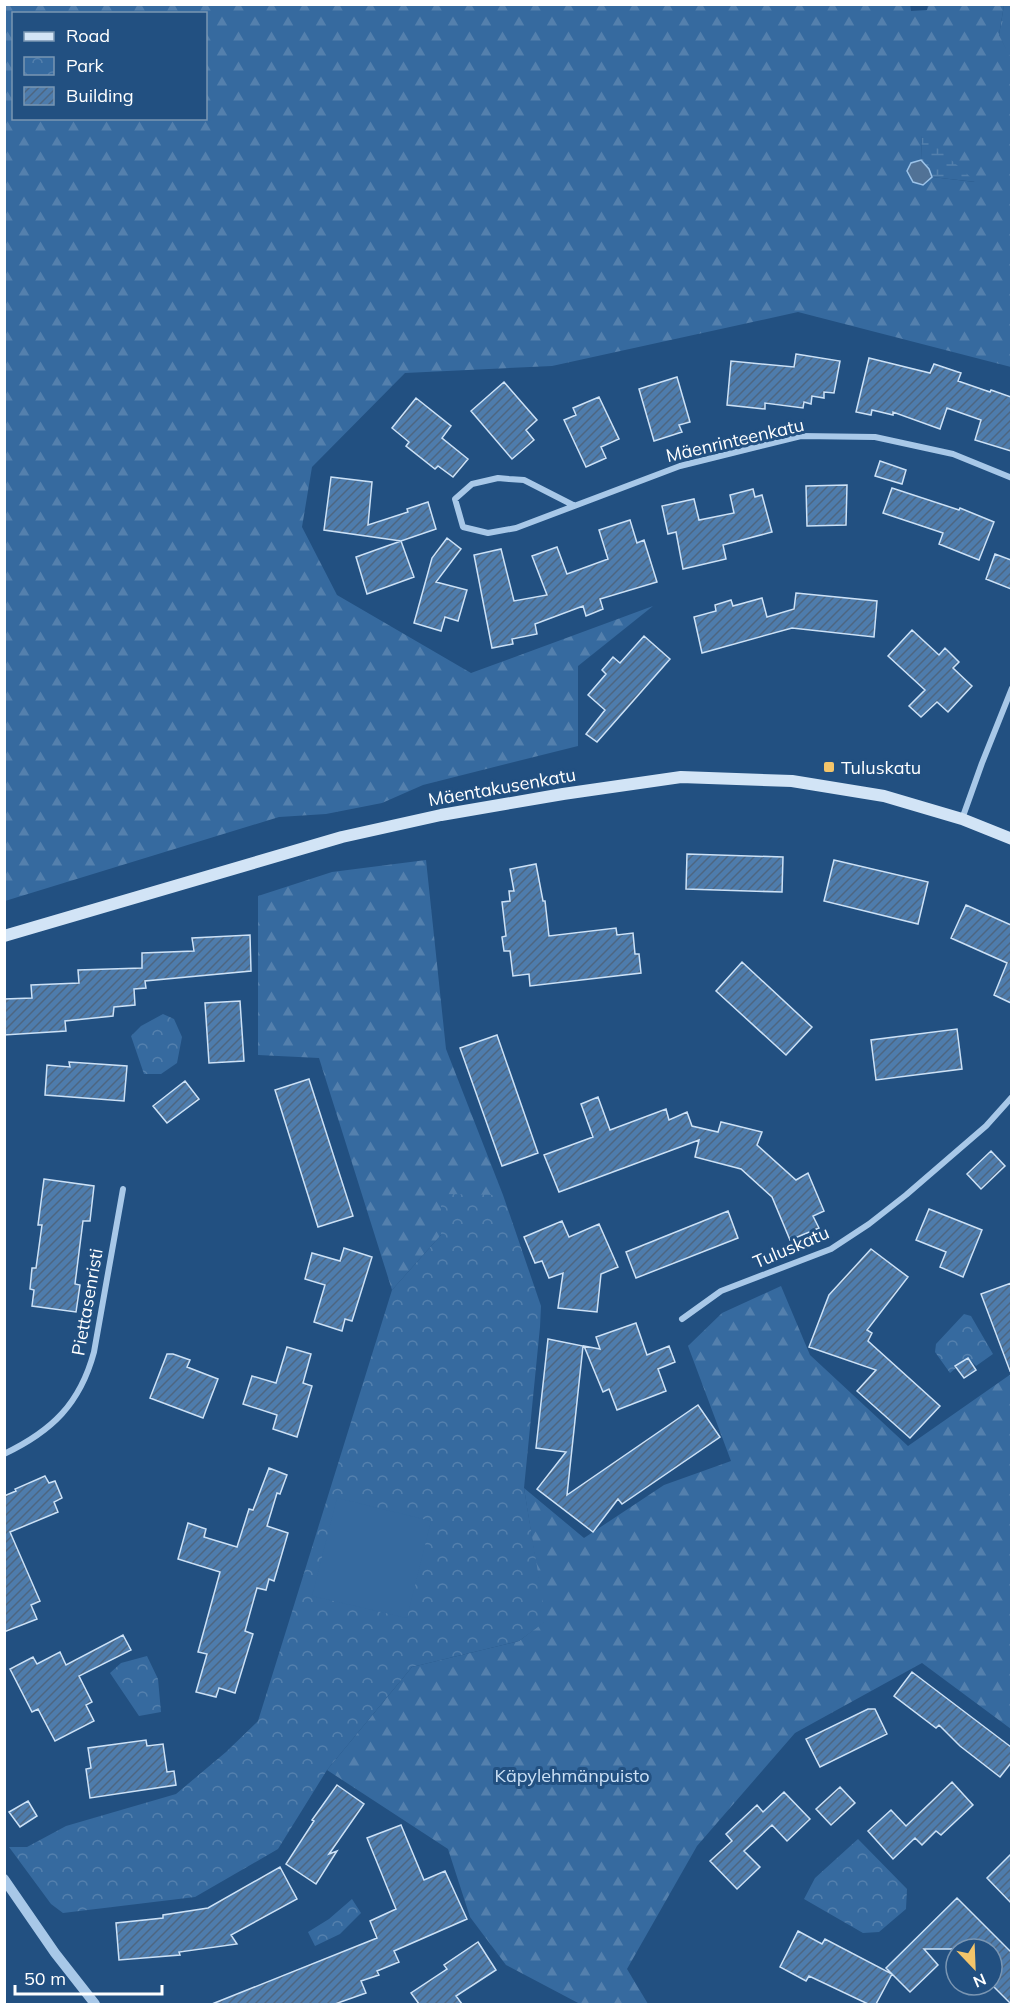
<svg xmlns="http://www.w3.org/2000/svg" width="1016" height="2009" viewBox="0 0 1016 2009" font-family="Mulish,sans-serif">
<defs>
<pattern id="grass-tufts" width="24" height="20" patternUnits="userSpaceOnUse" patternTransform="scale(1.5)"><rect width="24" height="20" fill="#366a9f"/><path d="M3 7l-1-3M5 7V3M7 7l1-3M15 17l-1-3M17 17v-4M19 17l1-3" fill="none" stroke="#5480ad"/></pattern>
<pattern id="forest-firs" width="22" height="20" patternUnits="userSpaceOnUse" patternTransform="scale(1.5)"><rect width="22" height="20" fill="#366a9f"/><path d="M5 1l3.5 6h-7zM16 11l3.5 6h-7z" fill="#5480ad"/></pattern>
<pattern id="wetland-marsh" width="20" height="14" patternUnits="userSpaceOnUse" patternTransform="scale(1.5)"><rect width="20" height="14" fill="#366a9f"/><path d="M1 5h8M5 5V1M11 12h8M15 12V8" fill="none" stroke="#5480ad"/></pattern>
<pattern id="park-crowns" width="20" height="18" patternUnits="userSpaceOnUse" patternTransform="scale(1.5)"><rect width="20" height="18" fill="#366a9f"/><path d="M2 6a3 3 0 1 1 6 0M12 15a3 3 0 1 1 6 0" fill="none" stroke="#5480ad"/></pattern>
<pattern id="building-hatch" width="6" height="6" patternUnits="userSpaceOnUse" patternTransform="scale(1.5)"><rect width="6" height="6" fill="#4e7cac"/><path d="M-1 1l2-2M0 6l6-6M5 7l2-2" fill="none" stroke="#4d6681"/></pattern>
</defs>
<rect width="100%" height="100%" fill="#225081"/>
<!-- grass -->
<path fill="url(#grass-tufts)" d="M 1004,5 L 1011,5 L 1011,60 L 999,35 Z"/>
<!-- forest -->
<path fill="url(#forest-firs)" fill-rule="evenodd" d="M 910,4 L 911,11 L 927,10 L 928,5 L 1004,5 L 999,35 L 1012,60 L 1011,367 L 798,312 L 552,366 L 405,373 L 312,467 L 302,527 L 337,595 L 471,673 L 653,606 L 578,666 L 578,746 L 423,785 L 382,803 L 326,814 L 279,817 L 5,901 L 5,5 ZM 14,14 L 206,14 L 206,118 L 14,118 ZM 922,135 L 975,182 L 932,177 L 923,185 L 913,182 L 911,164 L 921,160 Z
M 426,860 L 446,1049 L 503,1195 L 441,1195 L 441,1235 L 392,1290 L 319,1058 L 258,1055 L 258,896 L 332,872 Z
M 781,1286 L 810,1355 L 908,1446 L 1011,1374 L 1011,1729 L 922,1663 L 795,1733 L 697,1846 L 627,1969 L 648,2004 L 580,2004 L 506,1965 L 470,1917 L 448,1849 L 327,1770 L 412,1667 L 519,1641 L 545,1621 L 524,1488 L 584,1538 L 664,1485 L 731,1461 L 688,1346 L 722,1313 Z"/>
<!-- wetland -->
<path fill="url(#wetland-marsh)" d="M 922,134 L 976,182 L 932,177 L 929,169 L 921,160 Z"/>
<!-- park -->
<path fill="url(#park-crowns)" d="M 163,1014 L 174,1019 L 182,1037 L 177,1063 L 161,1074 L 144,1074 L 131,1036 L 141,1026 Z
M 441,1194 L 503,1195 L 541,1306 L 540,1327 L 524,1488 L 546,1621 L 519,1641 L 412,1667 L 327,1770 L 278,1849 L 195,1897 L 63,1913 L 51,1904 L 9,1847 L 27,1847 L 66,1826 L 176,1794 L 226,1752 L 258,1721 L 392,1290 L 441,1235 Z
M 964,1314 L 971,1316 L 993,1354 L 976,1366 L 968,1358 L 950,1373 L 935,1352 L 936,1344 Z
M 147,1656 L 158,1679 L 161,1712 L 139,1716 L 110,1673 L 121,1663 Z
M 858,1839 L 907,1889 L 906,1909 L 879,1932 L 863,1933 L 804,1899 L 815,1878 Z
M 352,1899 L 361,1913 L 340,1934 L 315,1946 L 308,1932 L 329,1919 Z"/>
<!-- pitch -->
<path fill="#366a9f" d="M 337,1498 L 431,1521 L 407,1618 L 312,1596 Z"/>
<!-- water -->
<path fill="#517296" stroke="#9cc3e9" stroke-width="1.5" d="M 921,160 L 929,169 L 932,177 L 923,185 L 913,182 L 907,171 L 911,163 Z"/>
<!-- building -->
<path fill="url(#building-hatch)" stroke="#cce1f6" stroke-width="1.5" d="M 796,354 L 840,361 L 834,393 L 824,392 L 824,398 L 812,396 L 811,404 L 804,402 L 803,408 L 765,403 L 765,409 L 727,405 L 731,361 L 794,367 Z
M 869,358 L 930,373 L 934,364 L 961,373 L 958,381 L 990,392 L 991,390 L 1011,397 L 1011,451 L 975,440 L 981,420 L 947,408 L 940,429 L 893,412 L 893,415 L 872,410 L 871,415 L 856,412 Z
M 677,377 L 690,422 L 679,425 L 682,432 L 654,441 L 639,389 Z
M 504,382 L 537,420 L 526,430 L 534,440 L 512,459 L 471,411 Z
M 599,397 L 619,439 L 601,447 L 606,458 L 586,467 L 564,420 L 576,415 L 573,408 Z
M 416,398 L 451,426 L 442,438 L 468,459 L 453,477 L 438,466 L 435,469 L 406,446 L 409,442 L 392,428 Z
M 880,461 L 906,470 L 902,484 L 875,476 Z
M 331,477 L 372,482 L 368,525 L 408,512 L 407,509 L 428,502 L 436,529 L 401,541 L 324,530 Z
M 847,485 L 846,525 L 807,526 L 806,486 Z
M 892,488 L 959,510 L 960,508 L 994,522 L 979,560 L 939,544 L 943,533 L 883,513 Z
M 753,489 L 755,497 L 762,495 L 772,532 L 723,545 L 726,559 L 683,569 L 676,532 L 668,534 L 662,506 L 694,499 L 699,520 L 734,513 L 730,495 Z
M 630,520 L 637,543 L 644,540 L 657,582 L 600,599 L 603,609 L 586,616 L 583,606 L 535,624 L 537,634 L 512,639 L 513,644 L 492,648 L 474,555 L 501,549 L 514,601 L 547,595 L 532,556 L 557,547 L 567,574 L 608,559 L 599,530 Z
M 447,538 L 461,549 L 436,582 L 467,590 L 458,621 L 445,617 L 441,631 L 414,623 L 432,558 Z
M 401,541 L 414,577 L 367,594 L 356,557 Z
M 995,554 L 1011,560 L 1011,589 L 986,579 Z
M 796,593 L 877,601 L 874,637 L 792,628 L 702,653 L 694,617 L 716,611 L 715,605 L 731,600 L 733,606 L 762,598 L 767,617 L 794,609 Z
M 912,630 L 939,655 L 945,648 L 959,662 L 953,668 L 972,686 L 948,712 L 937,702 L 921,717 L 909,706 L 925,690 L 888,656 Z
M 644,636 L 670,659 L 597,742 L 586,734 L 605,710 L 588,695 L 606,674 L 602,670 L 613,657 L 620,663 Z
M 687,854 L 783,857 L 782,892 L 686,889 Z
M 834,860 L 928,882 L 918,924 L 824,901 Z
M 536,864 L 543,901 L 545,901 L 549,936 L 616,928 L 617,935 L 633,933 L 635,954 L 639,954 L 641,973 L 530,986 L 529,974 L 513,976 L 510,951 L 504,951 L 502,937 L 506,936 L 502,902 L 510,901 L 509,891 L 514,891 L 510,869 Z
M 966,905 L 1011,925 L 1011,1003 L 994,995 L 1007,963 L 951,938 Z
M 250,935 L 251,971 L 145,981 L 146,988 L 134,989 L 135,1005 L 114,1007 L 113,1016 L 65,1021 L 66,1031 L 4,1035 L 4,999 L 32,998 L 31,985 L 79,983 L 78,970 L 142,968 L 142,953 L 194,951 L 192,938 Z
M 742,962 L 812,1027 L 786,1055 L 716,991 Z
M 240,1001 L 244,1061 L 209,1063 L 205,1003 Z
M 957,1029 L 962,1069 L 876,1080 L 871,1040 Z
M 497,1035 L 538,1153 L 502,1166 L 460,1048 Z
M 69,1062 L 127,1066 L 124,1101 L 45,1095 L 47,1065 L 70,1067 Z
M 309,1079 L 353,1216 L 318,1227 L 275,1090 Z
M 185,1081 L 199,1099 L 167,1123 L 153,1106 Z
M 598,1097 L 610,1130 L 666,1109 L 669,1120 L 687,1112 L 692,1126 L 718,1132 L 721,1122 L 762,1132 L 757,1145 L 796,1180 L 808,1173 L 824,1211 L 813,1216 L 819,1228 L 790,1240 L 772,1197 L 741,1169 L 695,1157 L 699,1140 L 559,1192 L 544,1155 L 593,1137 L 581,1104 Z
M 991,1151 L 1005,1166 L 981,1189 L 967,1174 Z
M 44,1179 L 94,1186 L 90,1221 L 83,1221 L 75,1284 L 80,1285 L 76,1312 L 32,1306 L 34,1290 L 30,1289 L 32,1268 L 36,1268 L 42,1225 L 38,1225 Z
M 929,1209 L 982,1230 L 963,1277 L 940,1267 L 946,1252 L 916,1240 Z
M 728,1211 L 738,1238 L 636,1278 L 626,1252 Z
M 562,1221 L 569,1237 L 599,1224 L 618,1267 L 601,1274 L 597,1312 L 558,1308 L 563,1273 L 549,1278 L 542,1261 L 535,1263 L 524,1237 Z
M 344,1248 L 372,1257 L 352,1321 L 345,1319 L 342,1331 L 314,1322 L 325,1285 L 305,1279 L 312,1253 L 340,1261 Z
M 871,1249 L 908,1277 L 867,1330 L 872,1333 L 868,1341 L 940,1406 L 910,1438 L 857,1391 L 876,1370 L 809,1347 L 829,1295 Z
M 1011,1283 L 1011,1370 L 1010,1371 L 981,1294 Z
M 636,1323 L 647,1355 L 669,1346 L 675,1362 L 658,1369 L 666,1391 L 617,1410 L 609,1389 L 603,1392 L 584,1346 L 600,1349 L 596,1337 Z
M 548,1339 L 583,1346 L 567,1495 L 698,1405 L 720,1437 L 622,1504 L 618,1499 L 593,1532 L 537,1489 L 566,1452 L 536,1448 Z
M 287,1347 L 311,1354 L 303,1383 L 312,1386 L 297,1437 L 273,1429 L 277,1415 L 243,1404 L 252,1376 L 276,1383 Z
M 167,1354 L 173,1354 L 190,1360 L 187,1367 L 218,1379 L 203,1418 L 150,1398 Z
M 968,1358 L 976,1370 L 964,1378 L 955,1366 Z
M 269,1468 L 287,1475 L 280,1494 L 277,1493 L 267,1526 L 288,1533 L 274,1581 L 269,1579 L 266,1590 L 257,1588 L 245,1631 L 253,1634 L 235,1693 L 219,1688 L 216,1697 L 196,1692 L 207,1654 L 198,1652 L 220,1572 L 178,1559 L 188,1523 L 206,1529 L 204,1537 L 237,1547 L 249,1509 L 253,1510 Z
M 45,1476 L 49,1483 L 55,1481 L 62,1498 L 54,1502 L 58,1512 L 10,1532 L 40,1601 L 31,1605 L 37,1619 L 4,1632 L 4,1496 L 16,1491 L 15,1489 Z
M 123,1635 L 131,1650 L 79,1676 L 92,1702 L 86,1705 L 94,1721 L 55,1741 L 38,1709 L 32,1712 L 10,1669 L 33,1657 L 37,1664 L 60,1652 L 66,1665 Z
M 912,1672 L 1011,1747 L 1011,1763 L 1000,1777 L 960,1746 L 939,1725 L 936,1728 L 894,1696 Z
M 868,1709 L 875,1709 L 887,1734 L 820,1767 L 806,1739 Z
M 146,1740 L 147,1746 L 163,1744 L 167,1772 L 174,1771 L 176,1785 L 90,1798 L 86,1769 L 91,1768 L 88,1748 Z
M 952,1782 L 973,1805 L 941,1835 L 936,1831 L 922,1845 L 915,1838 L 893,1859 L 868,1831 L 891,1810 L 906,1826 Z
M 337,1785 L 364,1804 L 329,1854 L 337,1851 L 316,1884 L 286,1864 L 314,1821 L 312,1820 Z
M 840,1787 L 855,1803 L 831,1825 L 816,1809 Z
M 784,1792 L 810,1819 L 787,1841 L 772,1825 L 744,1851 L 760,1867 L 737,1889 L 710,1861 L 732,1841 L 726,1834 L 757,1805 L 763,1812 Z
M 28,1801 L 37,1816 L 20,1827 L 9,1812 Z
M 401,1825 L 424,1880 L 445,1871 L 467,1919 L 394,1951 L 399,1962 L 377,1971 L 379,1975 L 361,1981 L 366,1993 L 335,2004 L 212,2004 L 377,1938 L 370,1921 L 396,1909 L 367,1838 Z
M 1011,1854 L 1011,1903 L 987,1878 Z
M 280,1867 L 297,1899 L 231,1935 L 237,1944 L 179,1952 L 180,1955 L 119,1960 L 116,1923 L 163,1918 L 163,1915 L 208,1908 Z
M 957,1898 L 1011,1952 L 1011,2004 L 992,1985 L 992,1949 L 924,1949 L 938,1965 L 910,1992 L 886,1968 Z
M 798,1931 L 822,1944 L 825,1939 L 892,1974 L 876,2004 L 868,2004 L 809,1976 L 806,1981 L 780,1967 Z
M 478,1942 L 496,1970 L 456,1996 L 462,2004 L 419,2004 L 411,1993 L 447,1969 L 444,1965 Z"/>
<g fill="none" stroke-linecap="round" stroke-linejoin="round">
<!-- minor -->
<path stroke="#a8c8e8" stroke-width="6" d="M 573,505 L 524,480 L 509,479 L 498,478 L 472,484 L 455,499 L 463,527 L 488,533 L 516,528 L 680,466 L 801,436 L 875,437 L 953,454 L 1012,478
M 962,819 L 982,763 L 1012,688
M 682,1319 L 721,1291 L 831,1249 L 869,1224 L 906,1195 L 986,1126 L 1012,1097
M 4,1454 C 52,1431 80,1404 94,1352 L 123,1189"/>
<!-- tertiary -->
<path stroke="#a8c8e8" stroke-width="10" d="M 4,1879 L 55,1953 L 95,2004"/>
<!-- secondary -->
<path stroke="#d2e4f6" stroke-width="12" d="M 4,936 L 342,837 L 441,815 L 563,794 L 681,777 L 792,781 L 884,796 L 962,819 L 1012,839"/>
</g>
<!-- markers -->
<rect fill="#f4c56a" stroke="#225081" stroke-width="2" x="823" y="761" width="12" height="12" rx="3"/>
<g text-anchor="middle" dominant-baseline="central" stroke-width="6" stroke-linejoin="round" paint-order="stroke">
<!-- street labels -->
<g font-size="18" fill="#fff" stroke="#225081">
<text transform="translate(735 440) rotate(-13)">Mäenrinteenkatu</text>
<text transform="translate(502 787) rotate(-10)">Mäentakusenkatu</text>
<text transform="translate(791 1247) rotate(-23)">Tuluskatu</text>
<text transform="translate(87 1302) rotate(-80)">Piettasenristi</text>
</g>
<!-- poi labels -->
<g font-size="18" fill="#fff" stroke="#225081" text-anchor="start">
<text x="841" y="767">Tuluskatu</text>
</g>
<!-- park labels -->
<g font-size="18" fill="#cce1f6" stroke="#225081">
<text x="572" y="1775">Käpylehmänpuisto</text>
</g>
</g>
<!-- border -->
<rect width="1016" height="2009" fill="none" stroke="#ffffff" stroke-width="12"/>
<!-- legend -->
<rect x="12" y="12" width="195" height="108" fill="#225081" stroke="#7a96b3" stroke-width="1.5"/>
<rect x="24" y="32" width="30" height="9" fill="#d2e4f6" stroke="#7a96b3" stroke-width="1.5"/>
<text x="66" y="42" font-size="18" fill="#ffffff">Road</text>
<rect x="24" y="57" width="30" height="18" fill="url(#park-crowns)" stroke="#7a96b3" stroke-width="1.5"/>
<text x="66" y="72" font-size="18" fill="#ffffff">Park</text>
<rect x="24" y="87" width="30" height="18" fill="url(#building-hatch)" stroke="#7a96b3" stroke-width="1.5"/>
<text x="66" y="102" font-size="18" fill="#ffffff">Building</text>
<!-- north arrow -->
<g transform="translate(974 1967) rotate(157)"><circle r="28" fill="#225081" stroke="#7a96b3" stroke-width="1.5"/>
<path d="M0-4.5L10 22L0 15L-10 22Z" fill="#f4c56a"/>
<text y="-9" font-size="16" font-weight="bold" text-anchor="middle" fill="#ffffff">N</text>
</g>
<!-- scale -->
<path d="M15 1985v9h147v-9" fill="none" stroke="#ffffff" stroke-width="3"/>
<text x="24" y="1985" font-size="18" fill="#ffffff" stroke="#225081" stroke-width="4.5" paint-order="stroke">50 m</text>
</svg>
